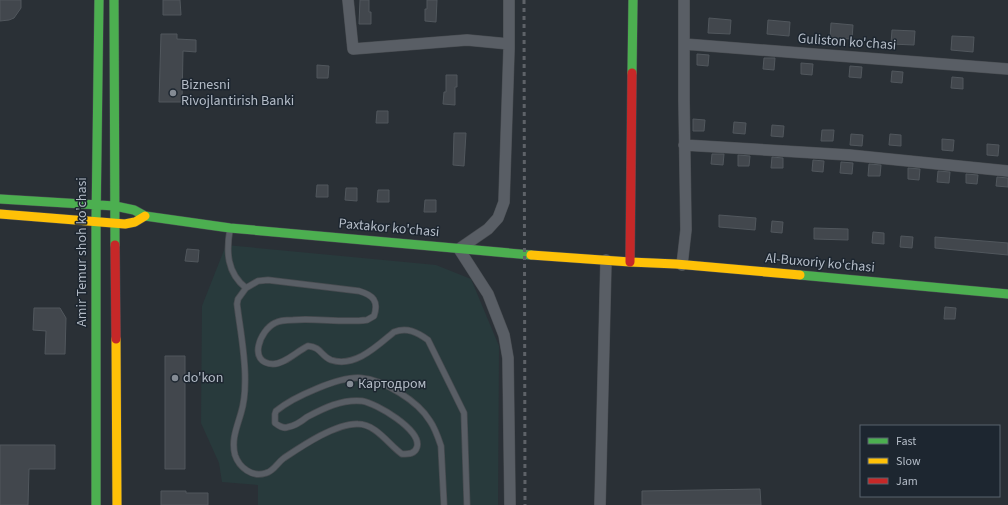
<svg xmlns="http://www.w3.org/2000/svg" width="1008" height="505" viewBox="0 0 1008 505" font-family="'Source Sans 3',sans-serif">
<rect width="100%" height="100%" fill="#2a3036"/>
<!-- green -->
<path fill="#283a3c" d="M 226,245 L 436,265 L 471,279 L 499,346 L 498,505 L 258,505 L 258,485 L 222,482 L 219,463 L 201,423 L 202,306 Z"/>
<!-- building -->
<path fill="#42474d" stroke="#51575d" d="M 0,0 L 21,0 L 21,8 L 14,18 L 9,20 L 0,21 Z
M 163,0 L 180,0 L 181,15 L 163,15 Z
M 360,0 L 369,0 L 369,12 L 371,12 L 371,24 L 359,24 Z
M 427,0 L 437,0 L 436,22 L 425,21 L 425,9 L 427,9 Z
M 709,18 L 731,20 L 730,34 L 708,33 Z
M 768,20 L 790,22 L 789,36 L 767,34 Z
M 831,23 L 853,25 L 852,39 L 830,38 Z
M 892,30 L 915,31 L 914,45 L 891,44 Z
M 161,34 L 177,34 L 177,39 L 196,40 L 196,52 L 183,51 L 182,102 L 159,102 Z
M 952,36 L 974,37 L 973,52 L 951,50 Z
M 697,54 L 709,55 L 708,66 L 697,65 Z
M 764,58 L 775,58 L 774,70 L 763,69 Z
M 801,63 L 813,64 L 812,75 L 801,74 Z
M 317,65 L 329,66 L 328,78 L 317,78 Z
M 850,66 L 862,67 L 861,78 L 849,77 Z
M 892,71 L 903,72 L 902,83 L 891,82 Z
M 446,75 L 457,75 L 457,87 L 455,87 L 455,105 L 443,104 L 444,92 L 446,92 Z
M 952,77 L 963,78 L 963,89 L 951,88 Z
M 377,111 L 388,111 L 388,123 L 376,123 Z
M 693,119 L 705,120 L 704,131 L 693,131 Z
M 734,122 L 746,123 L 745,134 L 733,133 Z
M 772,125 L 784,126 L 783,137 L 771,136 Z
M 822,130 L 834,130 L 833,141 L 821,141 Z
M 454,133 L 466,133 L 464,166 L 453,165 Z
M 851,134 L 863,135 L 862,146 L 850,145 Z
M 890,134 L 901,135 L 901,146 L 889,145 Z
M 942,139 L 954,140 L 953,151 L 942,150 Z
M 987,144 L 999,145 L 998,156 L 987,155 Z
M 712,154 L 724,154 L 723,165 L 711,164 Z
M 738,155 L 750,156 L 749,166 L 738,166 Z
M 772,157 L 783,158 L 783,168 L 771,168 Z
M 813,160 L 824,161 L 823,172 L 812,171 Z
M 841,162 L 853,163 L 852,174 L 840,173 Z
M 869,164 L 881,165 L 880,176 L 868,176 Z
M 908,168 L 920,169 L 919,180 L 908,179 Z
M 938,171 L 950,172 L 949,183 L 937,182 Z
M 966,174 L 978,175 L 977,184 L 966,183 Z
M 997,177 L 1008,178 L 1008,187 L 996,186 Z
M 317,185 L 328,185 L 328,197 L 316,197 Z
M 346,188 L 357,188 L 357,201 L 345,200 Z
M 378,190 L 389,190 L 389,202 L 377,202 Z
M 425,200 L 436,200 L 436,212 L 424,212 Z
M 719,215 L 756,218 L 755,230 L 719,227 Z
M 772,221 L 783,222 L 782,233 L 771,232 Z
M 814,228 L 848,229 L 848,240 L 814,239 Z
M 873,232 L 884,233 L 884,244 L 872,243 Z
M 901,236 L 913,237 L 912,248 L 900,247 Z
M 935,237 L 1008,243 L 1008,255 L 935,248 Z
M 187,249 L 199,250 L 198,262 L 185,261 Z
M 945,307 L 956,308 L 955,319 L 944,319 Z
M 34,308 L 60,308 L 66,318 L 65,354 L 45,354 L 46,331 L 33,330 Z
M 165,356 L 185,356 L 185,469 L 165,469 Z
M 0,445 L 55,445 L 55,469 L 29,469 L 28,505 L 0,505 Z
M 760,489 L 761,505 L 642,505 L 642,491 Z
M 161,491 L 186,491 L 186,493 L 208,493 L 208,505 L 161,505 Z"/>
<g fill="none" stroke-linecap="round" stroke-linejoin="round">
<!-- lane casing -->
<g stroke="#484c51" stroke-width="7">
<path id="lane" d="M 230,229 C 226,252 227,273 246,288
M 444,505 L 441,446 C 438,437 435,428 430,421 C 418,401 384,380 361,378 C 340,376 293,397 276,411 L 275,414 L 275,423 C 279,426 283,429 288,427 C 295,426 302,421 307,417 C 324,408 342,399 362,401 C 376,403 422,430 417,447 C 415,454 409,454 402,454 C 389,445 376,424 358,424 C 336,423 302,446 284,458 C 277,463 274,471 266,473 C 252,478 239,467 235,455 C 231,440 237,427 241,413 C 244,403 245,393 245,383 C 246,358 240,329 237,304 L 238,299 L 246,288 L 258,281 L 268,280 L 359,291 C 373,295 379,301 374,316 L 367,320 C 342,323 317,318 293,320 C 287,320 280,320 275,323 C 260,330 247,363 273,364 C 285,364 297,351 308,346 C 321,347 321,356 331,360 C 355,368 377,346 394,332 C 407,327 417,332 428,340 L 464,413 L 467,505"/>
</g>
<!-- street casing -->
<g stroke="#484c51" stroke-width="12">
<path id="street" d="M 348,0 L 353,49 L 467,40 L 509,44
M 509,0 L 509,49 L 504,202 L 498,218 L 488,229 L 459,249 L 488,294 L 504,335 L 508,358 L 510,505
M 684,44 L 1008,69
M 684,145 L 849,155 L 1008,171
M 682,265 L 686,230 L 684,101 L 684,0
M 600,505 L 606,260"/>
</g>
<!-- fast casing -->
<g stroke="#484c51" stroke-width="10">
<path id="fast" d="M 114,0 L 115,245
M 632,73 L 633,0
M 0,199 L 115,206 L 134,210 L 145,216 L 230,228 L 531,255
M 800,275 L 1008,294
M 96,505 L 96,222 L 99,0"/>
</g>
<!-- slow casing -->
<g stroke="#484c51" stroke-width="10">
<path id="slow" d="M 0,214 L 125,224 L 135,222 L 145,216
M 531,255 L 630,262 L 676,264 L 800,275
M 116,339 L 117,505"/>
</g>
<!-- jam casing -->
<g stroke="#484c51" stroke-width="10">
<path id="jam" d="M 115,245 L 116,339
M 630,262 L 632,73"/>
</g>
<!-- lane -->
<use href="#lane" stroke="#595e65" stroke-width="5.5"/>
<!-- street -->
<use href="#street" stroke="#595e65" stroke-width="11"/>
<!-- fast -->
<use href="#fast" stroke="#4caf50" stroke-width="9"/>
<!-- slow -->
<use href="#slow" stroke="#ffc107" stroke-width="9"/>
<!-- jam -->
<use href="#jam" stroke="#c62828" stroke-width="9"/>
<!-- rail -->
<path stroke="#5e6268" stroke-width="3" stroke-dasharray="4 4" stroke-linecap="butt" d="M 524,0 L 525,505"/>
</g>
<!-- markers -->
<g fill="#848b94" stroke="#1d2630" stroke-width="1.5">
<circle cx="173" cy="93" r="4"/>
<circle cx="175" cy="378" r="4"/>
<circle cx="350" cy="384" r="4"/>
</g>
<g text-anchor="middle" dominant-baseline="central" stroke-width="3" stroke-linejoin="round" paint-order="stroke">
<!-- street labels -->
<g font-size="14" fill="#b4bcc7" stroke="#1d2630">
<text transform="translate(847 42) rotate(4)">Guliston ko'chasi</text>
<text transform="translate(389 228) rotate(5)">Paxtakor ko'chasi</text>
<text transform="translate(82 252) rotate(-90)">Amir Temur shoh ko'chasi</text>
<text transform="translate(820 263) rotate(5)">Al-Buxoriy ko'chasi</text>
</g>
<!-- poi labels -->
<g font-size="14" fill="#b4bcc7" stroke="#1d2630" text-anchor="start">
<text x="181" y="85">Biznesni<tspan x="181" dy="16">Rivojlantirish Banki</tspan></text>
<text x="183" y="378">do'kon</text>
<text x="358" y="384">Картодром</text>
</g>
</g>
<!-- legend -->
<rect x="860" y="425" width="140" height="72" fill="#1d2630" stroke="#59626c"/>
<rect x="868" y="438" width="20" height="6" fill="#4caf50" stroke="#59626c"/>
<text x="896" y="445" font-size="12" fill="#b4bcc7">Fast</text>
<rect x="868" y="458" width="20" height="6" fill="#ffc107" stroke="#59626c"/>
<text x="896" y="465" font-size="12" fill="#b4bcc7">Slow</text>
<rect x="868" y="478" width="20" height="6" fill="#c62828" stroke="#59626c"/>
<text x="896" y="485" font-size="12" fill="#b4bcc7">Jam</text>
</svg>
